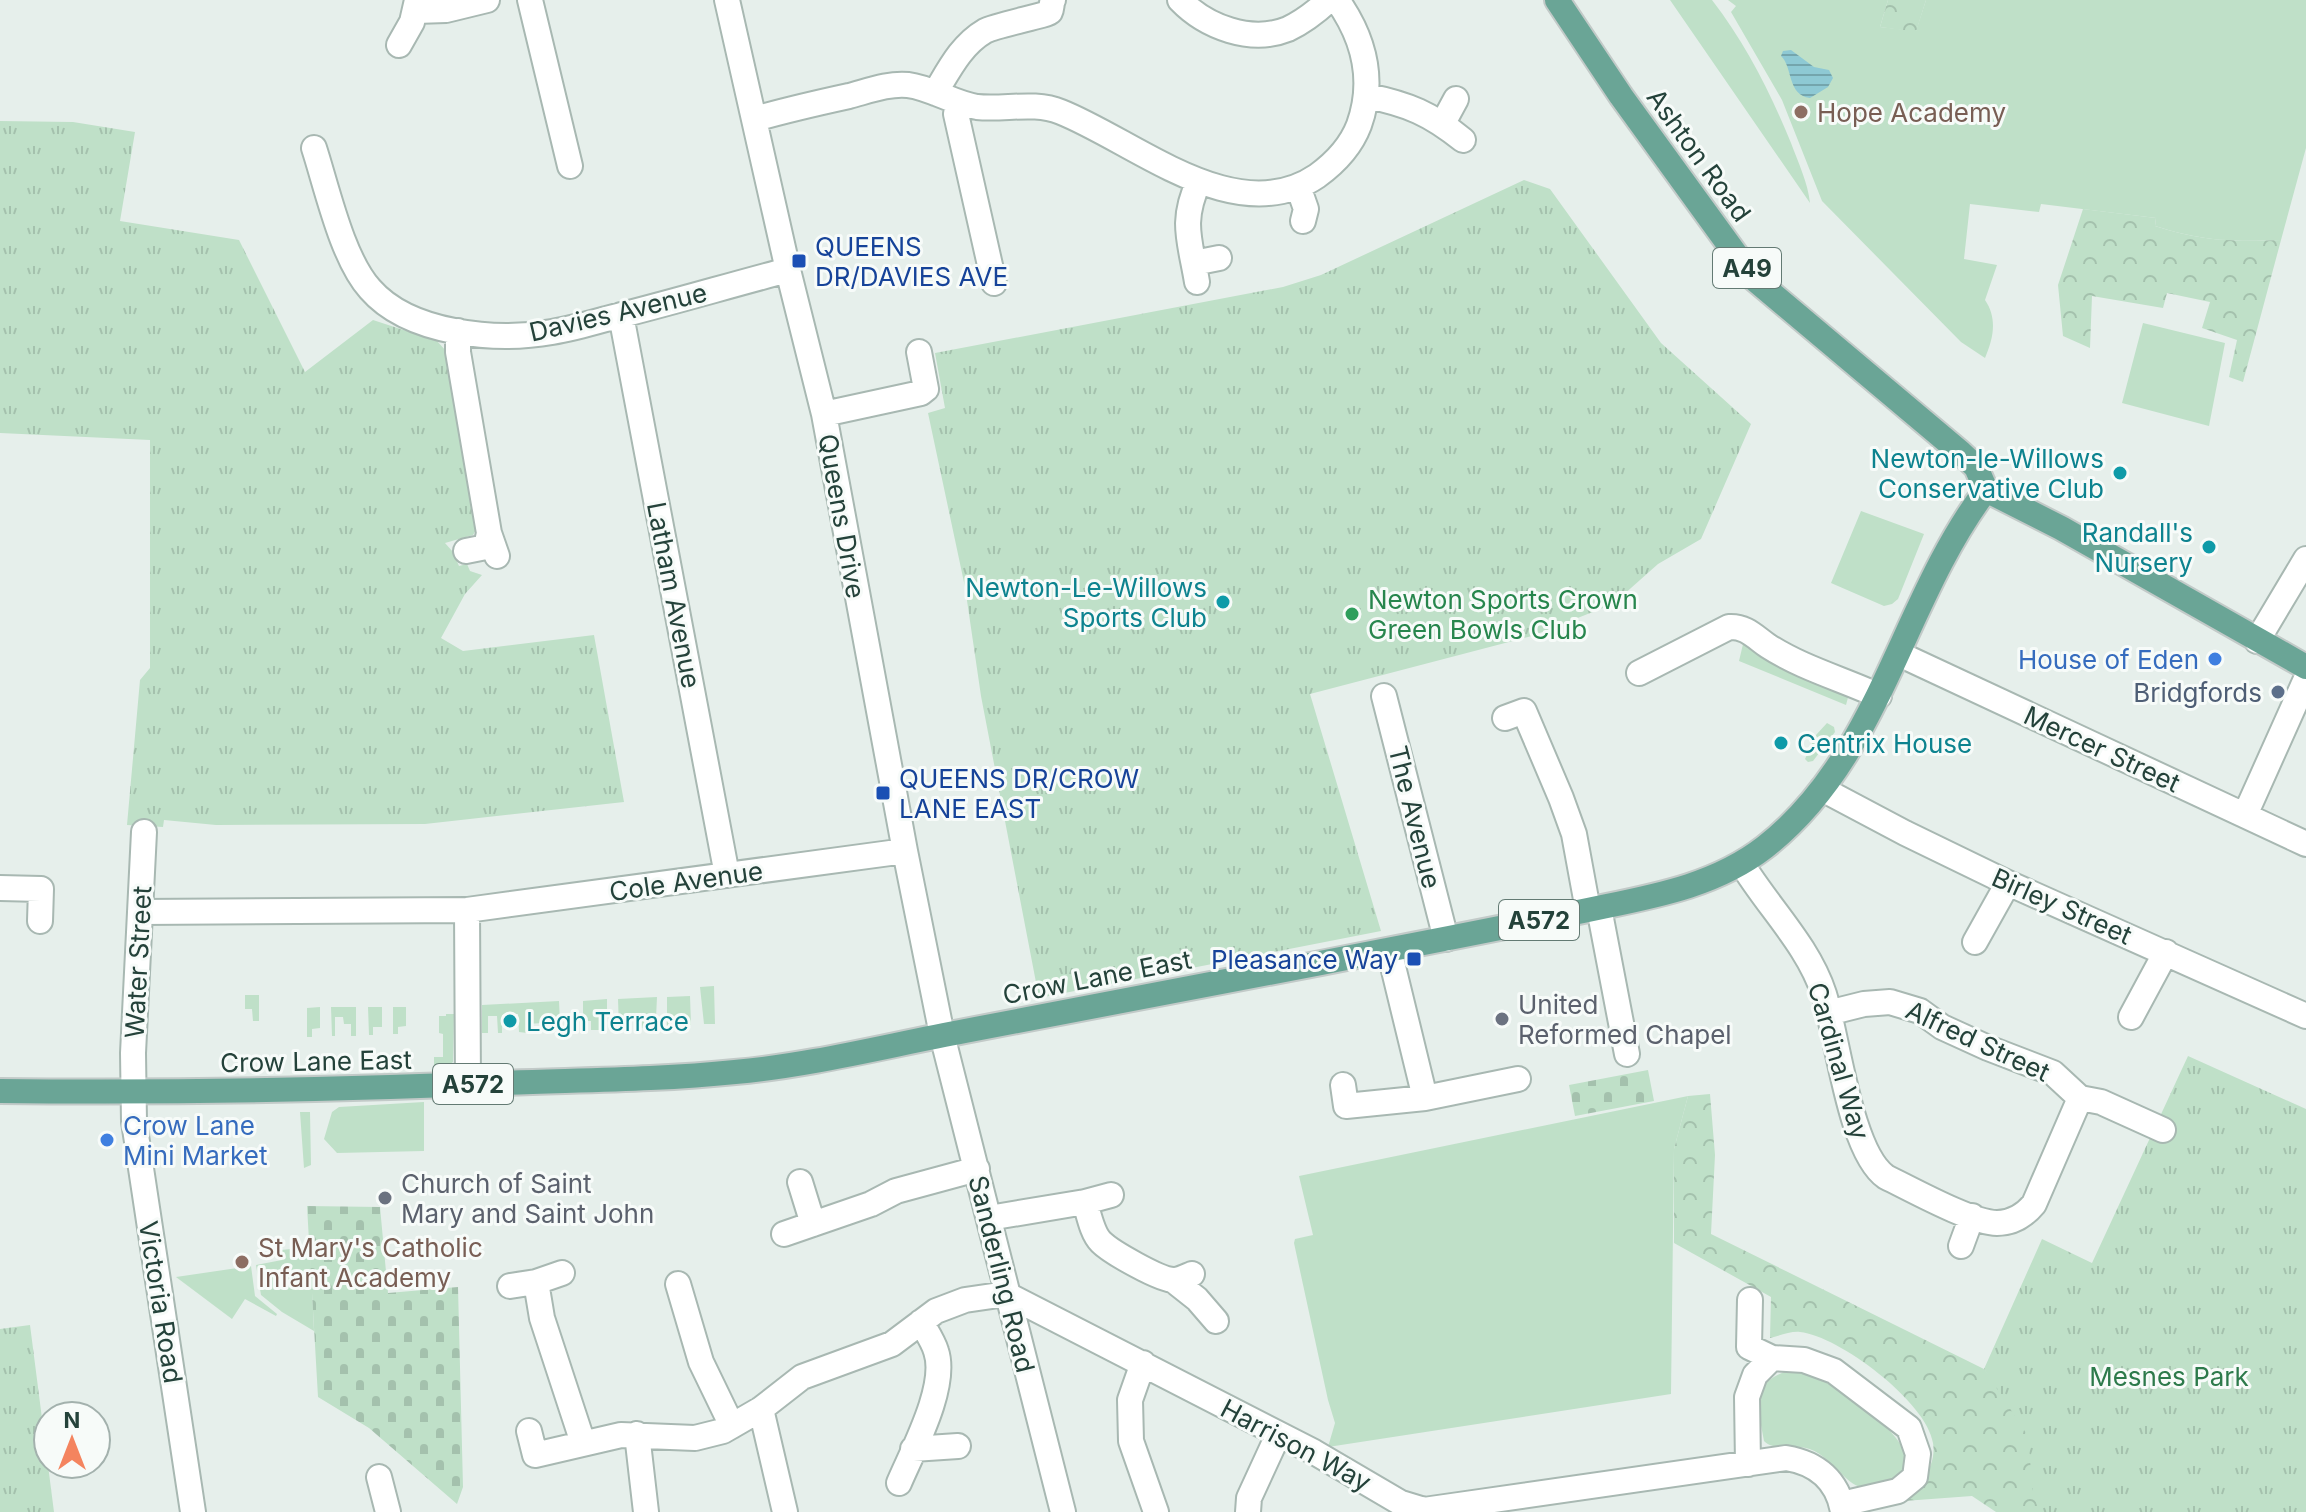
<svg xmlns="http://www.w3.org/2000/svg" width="2306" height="1512" viewBox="0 0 2306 1512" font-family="Inter,sans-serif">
<defs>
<pattern id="forest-crowns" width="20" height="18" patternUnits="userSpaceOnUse" patternTransform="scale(2)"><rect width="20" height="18" fill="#bfe0c8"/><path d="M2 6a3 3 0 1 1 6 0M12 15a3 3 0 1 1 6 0" fill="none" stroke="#a4c1ad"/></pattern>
<pattern id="cemetery-stones" width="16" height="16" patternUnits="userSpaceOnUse" patternTransform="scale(2)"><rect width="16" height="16" fill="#bfe0c8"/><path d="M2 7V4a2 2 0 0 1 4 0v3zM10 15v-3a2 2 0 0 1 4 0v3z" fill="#a4c1ad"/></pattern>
<pattern id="park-tufts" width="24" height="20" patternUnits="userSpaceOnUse" patternTransform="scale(2)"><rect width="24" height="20" fill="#bfe0c8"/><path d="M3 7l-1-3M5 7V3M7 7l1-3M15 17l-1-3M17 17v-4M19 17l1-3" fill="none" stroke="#a4c1ad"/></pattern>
<pattern id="water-rules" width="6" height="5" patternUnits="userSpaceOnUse" patternTransform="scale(2)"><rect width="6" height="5" fill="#8ec9d4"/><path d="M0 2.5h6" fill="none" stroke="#74a5ad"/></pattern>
</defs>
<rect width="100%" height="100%" fill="#e6efeb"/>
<!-- green -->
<path fill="#bfe0c8" d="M 1670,0 L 1712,0 C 1746,44 1770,92 1791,143 C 1798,162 1808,183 1810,203 Z
M 1728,0 L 1888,0 L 1880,27 L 1916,31 L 1926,0 L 2306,0 L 2306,148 L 2281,240 C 2231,242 2203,241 2155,226 L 2156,218 L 2041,204 L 2039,212 L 1970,204 L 1964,259 L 1997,265 L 1985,300 C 1998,319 1993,339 1985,358 L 1961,342 L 1822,201 L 1782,100 L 1731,12 L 1736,6 Z
M 2143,323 L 2225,343 L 2209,426 L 2122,403 Z
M 1861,511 L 1924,534 L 1898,599 L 1892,604 L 1884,606 L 1831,583 Z
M 1744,640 L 1850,690 L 1846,705 L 1739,661 Z
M 1827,723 L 1834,727 L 1835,732 L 1813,761 L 1808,762 L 1805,759 L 1816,735 Z
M 714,986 L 715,1024 L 704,1024 L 700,987 Z
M 245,995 L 259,995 L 259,1021 L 253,1021 L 252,1009 L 245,1009 Z
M 690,996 L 691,1025 L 689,1025 L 688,1017 L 672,1018 L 672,1027 L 667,1027 L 667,997 Z
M 657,997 L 656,1018 L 647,1019 L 648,1027 L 640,1028 L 639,1018 L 623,1019 L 623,1028 L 619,1028 L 618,999 Z
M 607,999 L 607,1020 L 599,1021 L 599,1030 L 591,1030 L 591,1021 L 583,1021 L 583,1001 Z
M 559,1001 L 560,1022 L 551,1023 L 551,1032 L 544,1032 L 543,1023 L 527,1024 L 527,1033 L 519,1032 L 518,1014 L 502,1015 L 502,1033 L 498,1033 L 497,1016 L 488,1016 L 488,1033 L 482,1033 L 482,1005 Z
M 320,1007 L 320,1028 L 312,1029 L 312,1037 L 307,1037 L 307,1008 Z
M 331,1007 L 356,1007 L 356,1036 L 351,1036 L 351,1024 L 344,1024 L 343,1017 L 335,1017 L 335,1036 L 332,1036 Z
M 368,1007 L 382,1007 L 382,1027 L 373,1027 L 373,1035 L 369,1035 Z
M 393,1007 L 406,1007 L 406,1026 L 398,1027 L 398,1034 L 393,1034 Z
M 446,1014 L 454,1014 L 453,1062 L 445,1068 L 434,1068 L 434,1057 L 443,1057 L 443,1034 L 439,1033 L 439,1016 L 446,1016 Z
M 1688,1096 L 1674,1149 L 1671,1394 L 1328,1447 L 1335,1423 L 1328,1400 L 1294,1243 L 1295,1239 L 1313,1235 L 1299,1176 Z
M 424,1102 L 424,1151 L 337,1153 L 324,1139 L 332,1112 L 339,1107 Z
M 300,1112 L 310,1112 L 311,1165 L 304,1168 Z
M 310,1247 L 314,1331 L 282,1312 L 261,1295 L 256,1265 L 282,1260 L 281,1250 Z
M 251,1266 L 255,1296 L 277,1314 L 276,1316 L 245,1299 L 232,1319 L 176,1277 Z
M 1787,1371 C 1795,1371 1805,1370 1812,1373 C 1836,1382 1902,1431 1906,1457 C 1907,1465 1903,1473 1900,1481 C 1888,1483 1873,1489 1862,1487 C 1846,1486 1829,1453 1806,1448 C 1792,1445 1774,1451 1764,1441 L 1760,1420 L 1757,1419 C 1755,1394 1763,1379 1787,1371 Z"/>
<!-- forest -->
<path fill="url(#forest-crowns)" d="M 1888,0 L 1926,0 L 1916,32 L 1880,27 Z
M 2083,209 L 2156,218 L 2155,226 C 2202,241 2233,242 2281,240 L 2243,382 L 2229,377 L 2237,340 L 2202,328 L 2210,302 L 2167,293 L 2163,308 L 2092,296 L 2090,348 L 2063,336 L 2058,285 Z
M 1710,1094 L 1715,1155 L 1711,1234 L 1984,1369 L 2104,1512 L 1996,1512 L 1972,1496 L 1904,1501 C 1919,1485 1937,1467 1933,1443 C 1927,1402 1839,1336 1800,1332 C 1791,1331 1779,1336 1770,1338 L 1771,1297 L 1674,1243 L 1674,1149 L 1688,1096 Z"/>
<!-- cemetery -->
<path fill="url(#cemetery-stones)" d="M 1648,1070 L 1654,1101 L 1575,1116 L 1569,1085 Z
M 307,1206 L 380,1207 L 388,1293 L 458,1287 L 463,1487 L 457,1504 L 369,1428 L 318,1397 Z"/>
<!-- park -->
<path fill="url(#park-tufts)" d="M 0,121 L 73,122 L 135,132 L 120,221 L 239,240 L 305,372 L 373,320 L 437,341 L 446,351 L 478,527 L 473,535 L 445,543 L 453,552 L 459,566 L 467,564 L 470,571 L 482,575 L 465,594 L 441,638 L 463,651 L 594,635 L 624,802 L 425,824 L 216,825 L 164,820 L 163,827 L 127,825 L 140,680 L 150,668 L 150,440 L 0,433 Z
M 1524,180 L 1550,189 L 1661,343 L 1751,424 L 1701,539 L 1658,564 L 1613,604 L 1532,636 L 1310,694 L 1381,931 L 1039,998 L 981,696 L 965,587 L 928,413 L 945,408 L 935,353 L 1283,287 L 1321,275 Z
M 2188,1056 L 2306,1109 L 2306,1512 L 2040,1512 L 2033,1495 L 2028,1436 L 1984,1369 L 2042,1239 L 2092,1263 Z
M 30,1325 L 54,1512 L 0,1512 L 0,1329 Z"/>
<!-- water -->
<path fill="url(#water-rules)" d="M 1791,50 L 1814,67 L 1829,70 L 1833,78 L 1828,87 L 1810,98 C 1787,95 1793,67 1781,56 L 1783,51 Z"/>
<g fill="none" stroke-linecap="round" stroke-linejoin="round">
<!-- minor casing -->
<g stroke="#a8b8b2" stroke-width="28">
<path id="minor" d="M 530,0 L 570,166
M 727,0 L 788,270 L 824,414 L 905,851 L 942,1035 L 1063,1512
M 1180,0 C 1206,27 1251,44 1288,29 C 1303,22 1317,11 1329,0
M 416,11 L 446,10 L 487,0
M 399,45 L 412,22 L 417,0
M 935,93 C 949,70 961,45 985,31 C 996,25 1048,15 1050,12 C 1052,8 1051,4 1053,0
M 1367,96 C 1408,104 1431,114 1463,140
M 958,103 L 956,114 L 994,283
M 755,119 C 786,110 817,103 849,96 C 868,91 889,83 908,85 C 932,88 952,103 977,107 C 1005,110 1034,101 1061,112 C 1136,142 1236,231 1317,176 C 1335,163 1351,146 1359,125 C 1375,80 1364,38 1337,0
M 1443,123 L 1456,99
M 314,148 C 327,188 342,258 370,289 C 409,334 496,342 552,332 C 570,329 588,324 606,319 C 667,304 727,286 788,270
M 1298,186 L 1306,209 L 1303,221
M 1194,263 L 1219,258
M 1197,282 C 1190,240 1180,222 1199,181
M 621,315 L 727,875
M 458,331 L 458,352 L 489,533 L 497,556
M 824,414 L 921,393 L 926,389 L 919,352
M 466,551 L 486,547 L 489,533
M 2257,641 L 2306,559
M 1899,654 L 2306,844
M 1639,673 L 1729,627 C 1746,626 1755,637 1768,646 C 1802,668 1842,679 1879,696
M 1384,696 L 1446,939
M 1505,718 L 1524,711 L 1561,798 L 1574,834 L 1588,910
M 1822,789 L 1905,833 L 2008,883 L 2306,1016
M 2245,815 L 2306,679
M 144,832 L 133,1053 L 134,1122 L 193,1512
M 1742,864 C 1768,907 1808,945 1824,994 C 1838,1039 1850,1152 1886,1177 C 1911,1189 1972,1223 1997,1223 C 2012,1223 2024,1216 2034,1204 L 2080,1098
M 0,888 L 41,889 L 40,921
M 1599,908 L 1627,1054
M 467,910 L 468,1084
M 140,912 L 467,910 L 905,851
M 1975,942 L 2008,883
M 1389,950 L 1425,1098 L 1518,1079
M 1828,1013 L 1864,1004 L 1890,1002 L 1920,1011 L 1942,1027 L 1988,1048 L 2053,1073 L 2080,1098 L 2101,1102 L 2163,1130
M 2131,1017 L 2166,952
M 1343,1085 L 1346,1106 L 1425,1098
M 800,1182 L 813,1224
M 1085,1202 C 1089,1215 1092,1233 1101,1242 C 1111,1252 1160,1280 1174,1280 C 1179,1280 1187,1276 1192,1274
M 989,1218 L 1085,1202 L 1111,1195
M 784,1234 L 871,1204 L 896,1191 L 977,1169
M 1961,1246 L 1972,1216
M 1173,1280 L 1197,1299 L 1216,1321
M 536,1282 L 562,1273
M 678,1284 L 701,1362 L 732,1426
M 510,1286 L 536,1282 L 542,1318 L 583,1443
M 1750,1300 L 1749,1347 L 1772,1358
M 1143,1363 L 1130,1400 L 1131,1441 L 1156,1512
M 761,1409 L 785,1512
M 529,1431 L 535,1455 L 621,1435 L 695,1438 L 723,1431 L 761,1409 L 802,1377 L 892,1344 L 936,1311 L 965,1300 L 1006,1294 L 1314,1452 L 1401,1503 L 1424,1510 L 1786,1458 C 1817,1463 1838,1481 1843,1512
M 637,1434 L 646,1512
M 913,1449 L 958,1446
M 1748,1464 L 1747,1397 L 1755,1375 L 1772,1358 L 1804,1360 L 1834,1371 L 1909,1428 L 1918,1454 L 1915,1477 L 1898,1491 L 1842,1504
M 379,1477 L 388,1512
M 899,1483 C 913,1450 948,1386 936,1351 C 933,1341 926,1331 921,1322
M 1248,1512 L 1249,1498 L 1278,1435"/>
</g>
<!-- major casing -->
<g stroke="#c2cac8" stroke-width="28">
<path id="major" d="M 1557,0 L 1621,96 L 1753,278 L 1961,453 L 1976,467 L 1986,490
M 1986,490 L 2061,528 L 2306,667
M 0,1091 C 167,1093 334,1090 501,1083 C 579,1080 658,1080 735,1072 C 813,1065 889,1045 965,1031 C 1108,1004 1250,977 1392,949 C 1454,937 1516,925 1578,912 C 1643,898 1711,889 1765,847 C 1881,756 1901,602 1986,490"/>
</g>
<!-- minor -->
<use href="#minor" stroke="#fff" stroke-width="24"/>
<!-- major -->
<use href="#major" stroke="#6aa596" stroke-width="24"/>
</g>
<!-- markers -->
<g fill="#8d6e63" stroke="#f7fbf9" stroke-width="3">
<circle cx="1801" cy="112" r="8"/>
<circle cx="242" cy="1262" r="8"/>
</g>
<g fill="#1a4fb4" stroke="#f7fbf9" stroke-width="3">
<rect x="791" y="253" width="16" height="16" rx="4"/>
<rect x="875" y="785" width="16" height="16" rx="4"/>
<rect x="1406" y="951" width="16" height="16" rx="4"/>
</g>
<g fill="#0f9aa8" stroke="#f7fbf9" stroke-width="3">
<circle cx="2120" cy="473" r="8"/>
<circle cx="2209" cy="547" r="8"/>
<circle cx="1223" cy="602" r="8"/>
<circle cx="1781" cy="743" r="8"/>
<circle cx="510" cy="1021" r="8"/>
</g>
<circle fill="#2e9e5b" stroke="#f7fbf9" stroke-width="3" cx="1352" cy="614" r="8"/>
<g fill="#3f7fe0" stroke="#f7fbf9" stroke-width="3">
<circle cx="2215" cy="659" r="8"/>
<circle cx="107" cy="1140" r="8"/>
</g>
<circle fill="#5c6f8a" stroke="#f7fbf9" stroke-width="3" cx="2278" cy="692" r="8"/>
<g fill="#6b7280" stroke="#f7fbf9" stroke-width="3">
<circle cx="1502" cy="1019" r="8"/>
<circle cx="385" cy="1198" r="8"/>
</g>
<g text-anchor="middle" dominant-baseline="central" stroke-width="6" stroke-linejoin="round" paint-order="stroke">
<!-- shield labels -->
<g fill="#f7fbf9" stroke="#637a73" stroke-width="2">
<rect x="1713" y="248" width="68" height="40" rx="6"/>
<rect x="1499" y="900" width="80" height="40" rx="6"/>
<rect x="433" y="1064" width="80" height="40" rx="6"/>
</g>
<g font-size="24" font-weight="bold" fill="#24423a">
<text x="1747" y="268">A49</text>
<text x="1539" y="920">A572</text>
<text x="473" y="1084">A572</text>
</g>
<!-- education labels -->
<g font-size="26" fill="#785e54" stroke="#f7fbf9" text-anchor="start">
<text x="1817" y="112">Hope Academy</text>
<text x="258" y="1247">St Mary's Catholic<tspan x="258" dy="30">Infant Academy</tspan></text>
</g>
<!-- street labels -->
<g font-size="26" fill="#24423a" stroke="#f7fbf9">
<text transform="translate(1699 155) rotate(54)">Ashton Road</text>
<text transform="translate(618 312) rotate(-13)">Davies Avenue</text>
<text transform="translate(842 516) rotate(80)">Queens Drive</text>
<text transform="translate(674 595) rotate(79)">Latham Avenue</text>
<text transform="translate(2102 749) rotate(25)">Mercer Street</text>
<text transform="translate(1415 817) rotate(76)">The Avenue</text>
<text transform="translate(686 881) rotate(-8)">Cole Avenue</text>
<text transform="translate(2062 906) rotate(24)">Birley Street</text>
<text transform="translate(138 962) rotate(-87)">Water Street</text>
<text transform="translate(1097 977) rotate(-11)">Crow Lane East</text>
<text transform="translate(1978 1041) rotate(25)">Alfred Street</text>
<text transform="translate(316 1061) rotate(-1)">Crow Lane East</text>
<text transform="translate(1839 1061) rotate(74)">Cardinal Way</text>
<text transform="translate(1002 1274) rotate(76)">Sanderling Road</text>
<text transform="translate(161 1302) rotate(81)">Victoria Road</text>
<text transform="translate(1296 1445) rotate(28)">Harrison Way</text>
</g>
<!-- transit labels -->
<g font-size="26" fill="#164399" stroke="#f7fbf9" text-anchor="start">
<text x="815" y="246">QUEENS<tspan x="815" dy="30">DR/DAVIES AVE</tspan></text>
<text x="899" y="778">QUEENS DR/CROW<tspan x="899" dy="30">LANE EAST</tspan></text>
<text x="1398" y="959" text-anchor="end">Pleasance Way</text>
</g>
<!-- culture labels -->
<g font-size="26" fill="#0d838f" stroke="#f7fbf9" text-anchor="end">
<text x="2104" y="458">Newton-le-Willows<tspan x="2104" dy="30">Conservative Club</tspan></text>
<text x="2193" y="532">Randall's<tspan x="2193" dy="30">Nursery</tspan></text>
<text x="1207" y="587">Newton-Le-Willows<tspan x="1207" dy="30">Sports Club</tspan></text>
<text x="1797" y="743" text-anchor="start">Centrix House</text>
<text x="526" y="1021" text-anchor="start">Legh Terrace</text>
</g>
<!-- leisure labels -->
<g font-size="26" fill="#27864d" stroke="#f7fbf9" text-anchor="start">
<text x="1368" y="599">Newton Sports Crown<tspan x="1368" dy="30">Green Bowls Club</tspan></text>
</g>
<!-- shop labels -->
<g font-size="26" fill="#366cbe" stroke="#f7fbf9" text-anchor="end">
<text x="2199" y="659">House of Eden</text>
<text x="123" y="1125" text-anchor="start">Crow Lane<tspan x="123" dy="30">Mini Market</tspan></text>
</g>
<!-- service labels -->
<g font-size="26" fill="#4e5e75" stroke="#f7fbf9" text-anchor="end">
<text x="2262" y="692">Bridgfords</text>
</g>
<!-- worship labels -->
<g font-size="26" fill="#5b616d" stroke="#f7fbf9" text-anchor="start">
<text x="1518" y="1004">United<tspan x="1518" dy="30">Reformed Chapel</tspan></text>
<text x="401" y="1183">Church of Saint<tspan x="401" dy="30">Mary and Saint John</tspan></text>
</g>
<!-- park labels -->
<g font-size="26" fill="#2d7a4b" stroke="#f7fbf9">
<text x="2169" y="1376">Mesnes Park</text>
</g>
</g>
<!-- north arrow -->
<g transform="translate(72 1440)"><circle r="38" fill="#f7fbf9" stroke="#a3b1ad" stroke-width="2"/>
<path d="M0-6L14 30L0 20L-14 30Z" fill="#f4845f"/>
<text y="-12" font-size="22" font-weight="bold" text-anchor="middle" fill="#24423a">N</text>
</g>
</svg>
